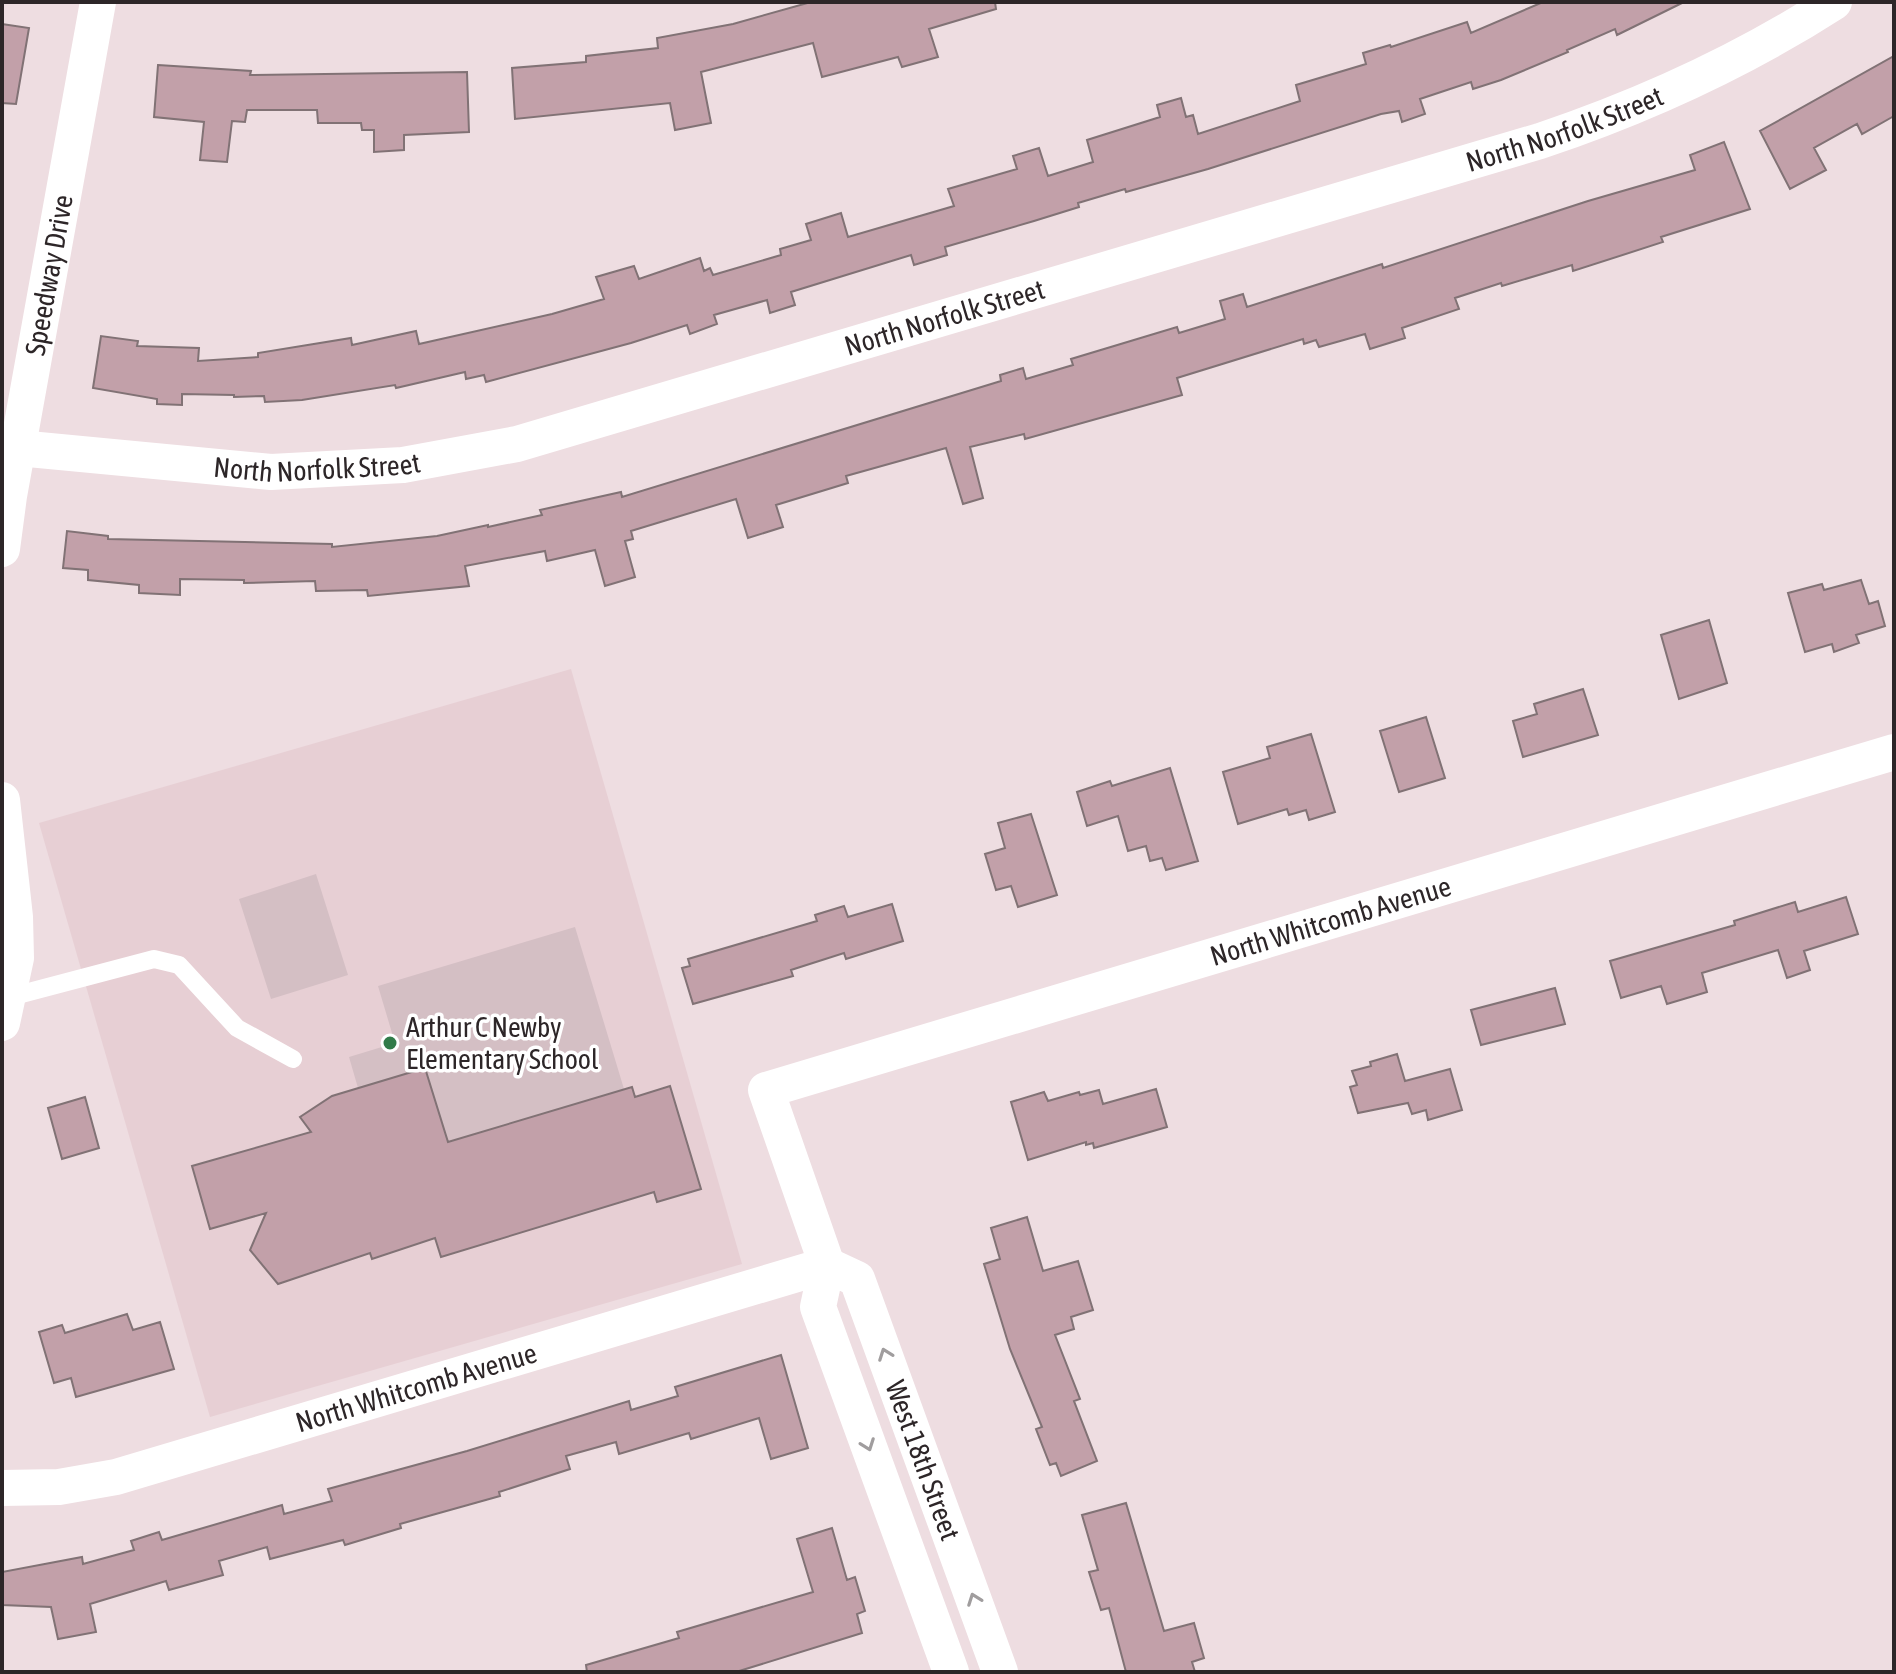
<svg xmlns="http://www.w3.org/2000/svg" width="1896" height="1674" viewBox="0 0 1896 1674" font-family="'Asap Condensed',sans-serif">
<rect width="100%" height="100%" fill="#eedde1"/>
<!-- built -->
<path fill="#e7cfd4" d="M 571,669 L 742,1264 L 210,1417 L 39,823 Z"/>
<!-- green -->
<path fill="#d4bfc4" d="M 316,874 L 348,975 L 271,999 L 239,899 Z
M 575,927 L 624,1089 L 448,1142 L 425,1068 L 358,1088 L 349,1057 L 395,1043 L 378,986 Z"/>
<!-- building -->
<path fill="#c2a0a9" stroke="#817275" stroke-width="2" d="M 811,2 L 995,2 L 996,9 L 929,29 L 938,57 L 902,67 L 898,57 L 822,77 L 813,43 L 701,72 L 711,123 L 675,130 L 670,103 L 515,119 L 512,68 L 586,62 L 586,56 L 658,48 L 657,38 L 733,24 Z
M 1543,2 L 1684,2 L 1617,35 L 1615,29 L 1567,50 L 1568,52 L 1501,80 L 1473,89 L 1471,82 L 1420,99 L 1425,114 L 1402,122 L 1399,111 L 1381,114 L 1208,169 L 1126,192 L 1125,189 L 1078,203 L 1079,207 L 1034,221 L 945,247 L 947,255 L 914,265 L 911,255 L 791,292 L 795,305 L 770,313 L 767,300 L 714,315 L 717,324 L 690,334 L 687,325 L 631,343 L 486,382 L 484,375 L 466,379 L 465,372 L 396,388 L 395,385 L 302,400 L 265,402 L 264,396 L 234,397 L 234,395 L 182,394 L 182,405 L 157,404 L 157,399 L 93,388 L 101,336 L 138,341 L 137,346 L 199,348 L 198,361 L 258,357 L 258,353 L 351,338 L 352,345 L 416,331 L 419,344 L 552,314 L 604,299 L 596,277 L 634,266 L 639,279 L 700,258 L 704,271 L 710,268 L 713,275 L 781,255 L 780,249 L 811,240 L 806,224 L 841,213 L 848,237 L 954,206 L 948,189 L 1017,169 L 1013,156 L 1039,148 L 1048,176 L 1093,162 L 1087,140 L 1160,117 L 1157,105 L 1181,98 L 1186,117 L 1193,115 L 1198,134 L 1300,101 L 1296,85 L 1366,64 L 1363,53 L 1390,45 L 1391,47 L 1467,22 L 1471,33 Z
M 2,24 L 29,28 L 16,104 L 2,103 Z
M 1894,56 L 1894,116 L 1862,134 L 1857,124 L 1814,148 L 1826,170 L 1790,189 L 1760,131 Z
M 158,65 L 251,71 L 250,75 L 467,72 L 469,132 L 404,135 L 404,150 L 374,152 L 374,130 L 362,130 L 361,123 L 318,123 L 317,110 L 247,110 L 245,122 L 232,121 L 227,162 L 200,160 L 204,122 L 154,117 Z
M 1724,142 L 1750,209 L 1661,237 L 1663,242 L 1573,271 L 1572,265 L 1502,286 L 1501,283 L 1455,298 L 1459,309 L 1402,328 L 1405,338 L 1370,349 L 1365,334 L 1319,347 L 1316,340 L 1304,344 L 1303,339 L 1177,378 L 1182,395 L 1025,439 L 1024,434 L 970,447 L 983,498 L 963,504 L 946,448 L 846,476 L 848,483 L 776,505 L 783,527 L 748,538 L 736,499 L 631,531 L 633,539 L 625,541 L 635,577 L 605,586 L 595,550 L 547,561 L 545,551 L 465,566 L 469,586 L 368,596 L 367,590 L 316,591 L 315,581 L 244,583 L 244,580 L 180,579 L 180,595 L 139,593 L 139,585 L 88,580 L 88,570 L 63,568 L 67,531 L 108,536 L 108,539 L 332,544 L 332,547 L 437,536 L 488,525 L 488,527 L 542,515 L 540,510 L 621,492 L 622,497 L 1001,381 L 1000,375 L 1023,368 L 1026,379 L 1073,365 L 1071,359 L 1177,327 L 1179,333 L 1225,319 L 1220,301 L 1243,294 L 1247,307 L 1382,264 L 1383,268 L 1588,201 L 1695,170 L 1690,155 Z
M 1861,580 L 1869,604 L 1878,601 L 1885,626 L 1856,635 L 1859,643 L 1834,652 L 1832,644 L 1805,652 L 1788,593 L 1822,584 L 1824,590 Z
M 1709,620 L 1727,683 L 1679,699 L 1661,635 Z
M 1583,689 L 1598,735 L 1523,757 L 1513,721 L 1537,714 L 1534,704 Z
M 1426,717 L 1445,778 L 1399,792 L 1380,731 Z
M 1311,734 L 1335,812 L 1309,820 L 1306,810 L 1289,815 L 1287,809 L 1238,824 L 1223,772 L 1270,758 L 1267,747 Z
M 1170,768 L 1198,861 L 1166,870 L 1162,858 L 1150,861 L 1146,846 L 1128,851 L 1118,816 L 1087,826 L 1077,792 L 1110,781 L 1112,786 Z
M 1031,814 L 1057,895 L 1018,907 L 1011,886 L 996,890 L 985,854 L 1005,848 L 998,823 Z
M 1846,897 L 1858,934 L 1804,951 L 1810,970 L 1787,978 L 1778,950 L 1702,973 L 1707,992 L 1667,1004 L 1661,986 L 1621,998 L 1610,961 L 1735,925 L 1734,921 L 1795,902 L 1798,912 Z
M 892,904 L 903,941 L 846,959 L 844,953 L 791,970 L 793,976 L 693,1004 L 682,968 L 690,966 L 688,959 L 817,921 L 815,915 L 844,906 L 848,917 Z
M 1555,988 L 1565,1024 L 1481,1045 L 1471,1010 Z
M 1397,1054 L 1405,1081 L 1450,1069 L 1462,1110 L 1428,1120 L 1426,1110 L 1412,1114 L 1408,1103 L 1358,1113 L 1350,1087 L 1357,1085 L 1352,1071 L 1371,1066 L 1370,1062 Z
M 425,1068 L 448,1142 L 632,1087 L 635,1097 L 670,1086 L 701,1189 L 657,1202 L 654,1192 L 441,1257 L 435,1238 L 372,1259 L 370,1253 L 278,1284 L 250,1250 L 266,1213 L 210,1229 L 192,1166 L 311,1132 L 300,1117 L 332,1096 Z
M 1156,1089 L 1167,1127 L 1094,1148 L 1093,1143 L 1086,1145 L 1086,1142 L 1028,1160 L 1011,1102 L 1044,1092 L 1048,1101 L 1079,1092 L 1080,1095 L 1099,1090 L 1103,1104 Z
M 85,1097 L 99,1148 L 62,1159 L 48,1108 Z
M 1027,1217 L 1043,1271 L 1078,1261 L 1093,1310 L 1071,1317 L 1074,1329 L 1055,1335 L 1080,1399 L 1074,1401 L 1097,1461 L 1061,1476 L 1056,1463 L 1050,1465 L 1036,1429 L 1042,1427 L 1010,1349 L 984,1264 L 1000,1259 L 991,1228 Z
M 127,1314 L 133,1330 L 160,1322 L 174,1369 L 76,1397 L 71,1378 L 54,1383 L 39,1332 L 62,1325 L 65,1333 Z
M 781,1355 L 808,1448 L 771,1459 L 759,1418 L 691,1439 L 689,1433 L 619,1454 L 616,1442 L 566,1456 L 570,1469 L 499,1492 L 500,1496 L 400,1524 L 401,1528 L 345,1545 L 343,1540 L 270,1559 L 267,1547 L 219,1561 L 223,1575 L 169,1590 L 166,1581 L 90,1604 L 96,1632 L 58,1639 L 51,1607 L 2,1605 L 2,1572 L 82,1557 L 83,1564 L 134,1550 L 131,1541 L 159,1532 L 162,1540 L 282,1505 L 284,1514 L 332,1501 L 328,1489 L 467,1451 L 629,1401 L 631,1410 L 678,1396 L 675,1387 Z
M 1126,1503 L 1164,1631 L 1194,1623 L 1204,1658 L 1192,1662 L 1195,1672 L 1126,1672 L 1109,1608 L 1101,1610 L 1089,1572 L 1098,1570 L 1082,1515 Z
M 832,1528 L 847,1580 L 855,1577 L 865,1611 L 857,1614 L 862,1633 L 736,1672 L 587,1672 L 586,1665 L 679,1638 L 677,1632 L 813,1592 L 797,1539 Z"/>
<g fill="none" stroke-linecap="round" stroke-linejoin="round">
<!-- service -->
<path stroke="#fff" stroke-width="18" d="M 10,997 L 154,959 L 179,965 L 237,1028 L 293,1059"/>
<!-- minor -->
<g stroke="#fff" stroke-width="36">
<path id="s1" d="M 18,448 L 271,472 L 403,465 L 517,444 L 1540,141 C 1644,106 1741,62 1834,2"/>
<path id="s2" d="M 2,549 L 9,496 L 98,2"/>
<path d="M 2,800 L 15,917 L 16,958 L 2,1023"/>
<path id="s3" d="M 827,1265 L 857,1279 L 1000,1672"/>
<path id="s4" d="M 2,1488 L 59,1487 L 116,1477 L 827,1265"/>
<path id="s5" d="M 951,1672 L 818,1307 L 827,1265 L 766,1090 L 1894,752"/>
</g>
</g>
<!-- one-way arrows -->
<defs><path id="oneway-chevron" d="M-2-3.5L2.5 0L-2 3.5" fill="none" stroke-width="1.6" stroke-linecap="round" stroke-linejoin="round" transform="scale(2)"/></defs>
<g stroke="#a09d9e">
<use href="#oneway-chevron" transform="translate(885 1354) rotate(-110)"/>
<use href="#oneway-chevron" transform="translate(868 1445) rotate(70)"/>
<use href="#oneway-chevron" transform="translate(974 1599) rotate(-110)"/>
</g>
<!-- markers -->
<circle fill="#317b49" stroke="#fff" stroke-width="3" cx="390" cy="1043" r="8"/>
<g text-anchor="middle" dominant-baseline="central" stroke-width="7" stroke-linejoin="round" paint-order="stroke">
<!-- street labels -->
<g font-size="28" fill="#2d2628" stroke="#fff">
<text stroke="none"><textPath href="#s1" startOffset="1596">North Norfolk Street</textPath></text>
<text stroke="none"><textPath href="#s2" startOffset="278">Speedway Drive</textPath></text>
<text stroke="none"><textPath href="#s1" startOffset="948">North Norfolk Street</textPath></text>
<text stroke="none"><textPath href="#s1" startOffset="300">North Norfolk Street</textPath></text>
<text stroke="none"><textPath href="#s5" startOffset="1206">North Whitcomb Avenue</textPath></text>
<text stroke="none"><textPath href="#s4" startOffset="428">North Whitcomb Avenue</textPath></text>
<text stroke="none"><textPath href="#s3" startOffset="226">West 18th Street</textPath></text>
</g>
<!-- poi labels -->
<g font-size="28" fill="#2d2628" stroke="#fff" text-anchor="start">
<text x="406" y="1027">Arthur C Newby<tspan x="406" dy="32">Elementary School</tspan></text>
</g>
</g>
<!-- border -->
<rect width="1896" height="1674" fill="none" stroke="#2d2628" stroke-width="8"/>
</svg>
